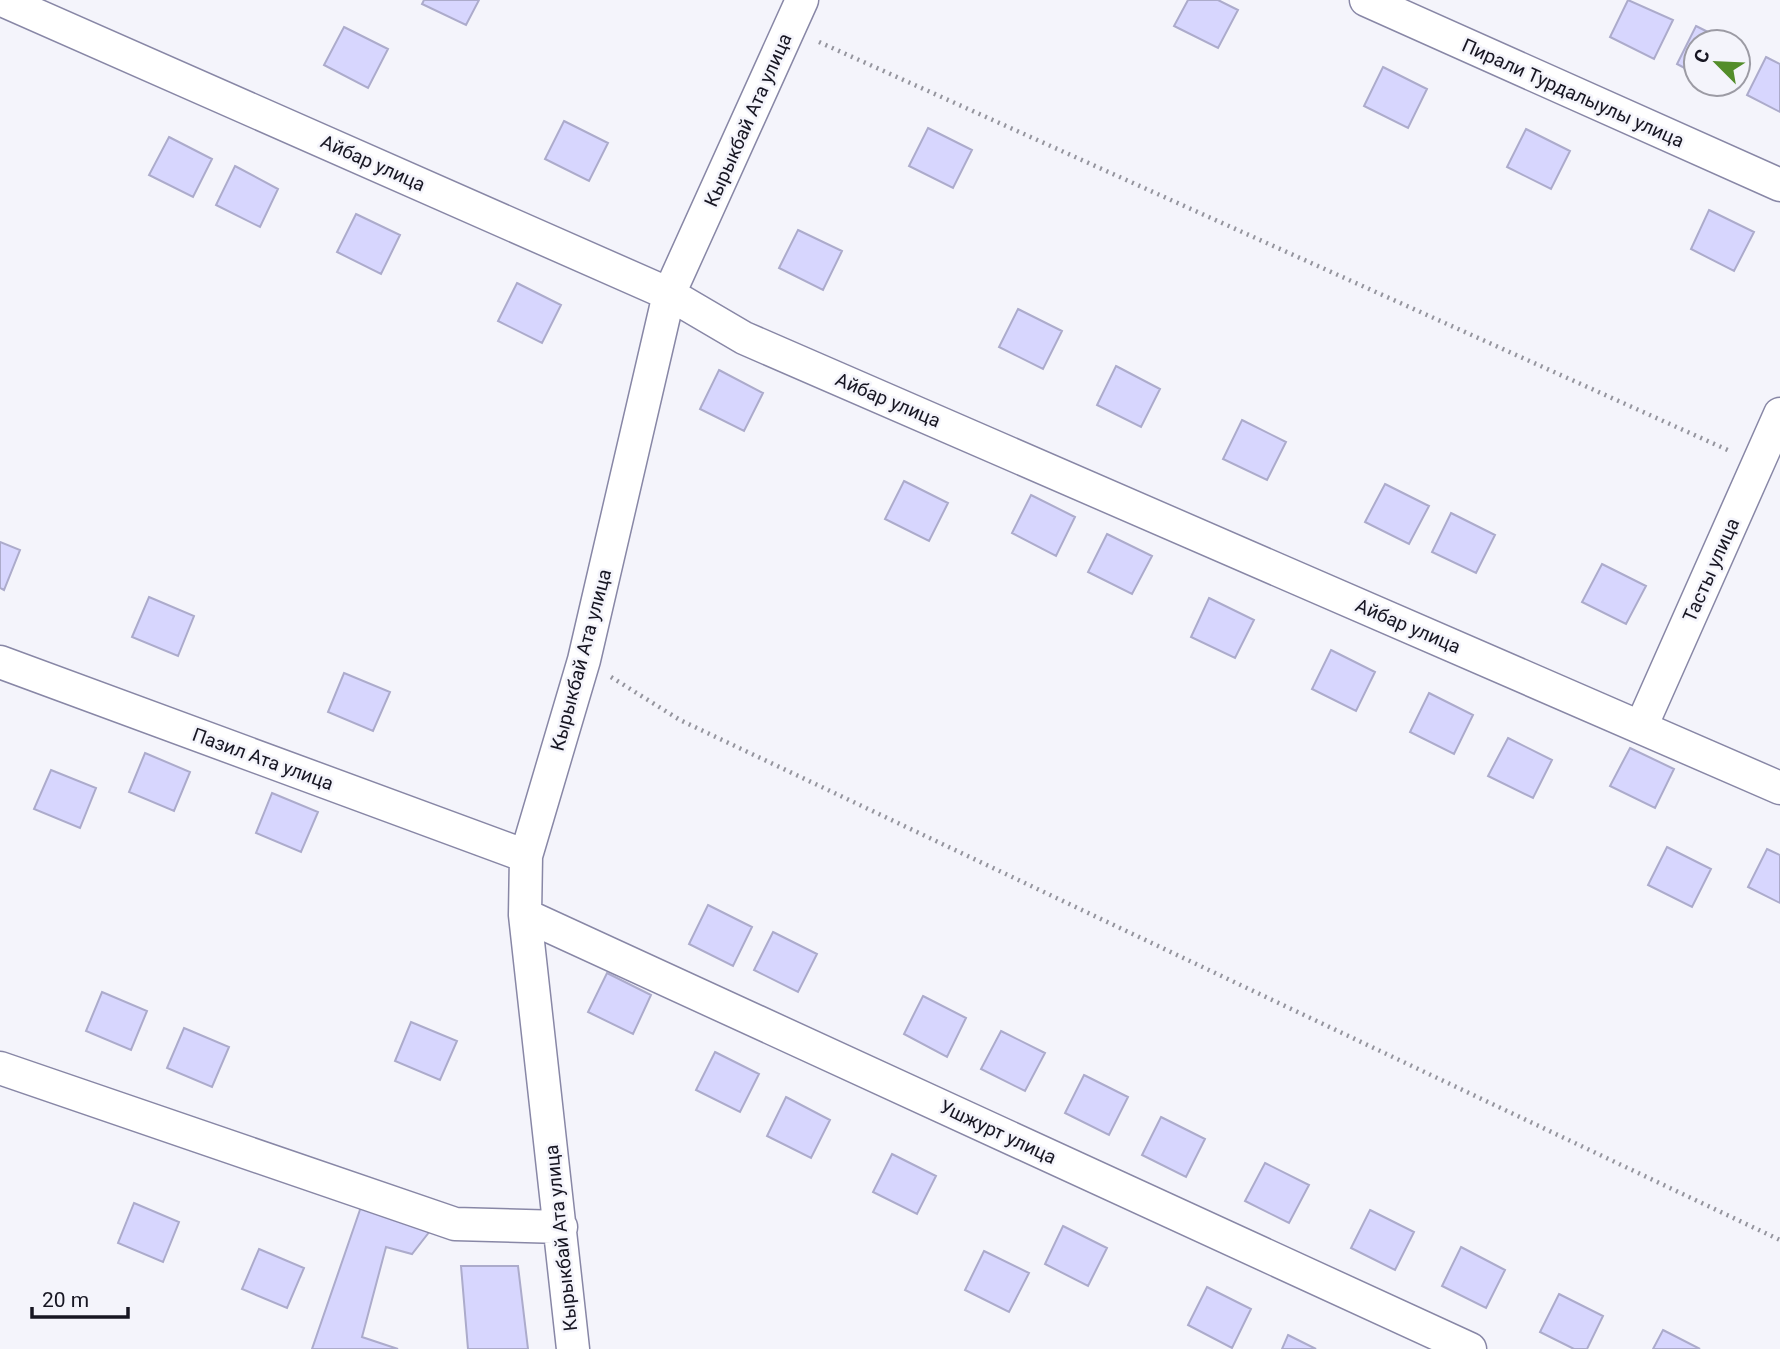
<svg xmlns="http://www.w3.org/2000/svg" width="1780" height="1349" viewBox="0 0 1780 1349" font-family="Roboto,sans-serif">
<rect width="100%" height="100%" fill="#f4f4fb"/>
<!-- building -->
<path fill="#d7d6fe" stroke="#acabcb" stroke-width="2" d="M 424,0 L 479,0 L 466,25 L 422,4 Z
M 1188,0 L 1218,0 L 1238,10 L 1218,48 L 1174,26 Z
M 1628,0 L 1673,20 L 1654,59 L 1610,37 Z
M 1696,26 L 1728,42 L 1696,42 L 1696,74 L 1677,64 Z
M 344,27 L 388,49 L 368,88 L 324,65 Z
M 1766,57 L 1780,64 L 1780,112 L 1747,95 Z
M 1383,67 L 1427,89 L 1408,128 L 1364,106 Z
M 564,121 L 608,143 L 589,181 L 545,159 Z
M 928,128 L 972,150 L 953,188 L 909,166 Z
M 1526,129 L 1570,151 L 1551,189 L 1507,167 Z
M 169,137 L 212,159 L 193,197 L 149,175 Z
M 235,166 L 278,189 L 260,227 L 216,205 Z
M 1709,210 L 1754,232 L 1734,271 L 1691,249 Z
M 356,214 L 400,235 L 381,274 L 337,252 Z
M 798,230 L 842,251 L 823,290 L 779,268 Z
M 517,283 L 561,305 L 542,343 L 498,321 Z
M 1018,309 L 1062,331 L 1043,369 L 999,347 Z
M 1116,366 L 1160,389 L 1141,427 L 1097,405 Z
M 719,370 L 763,393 L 744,431 L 700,409 Z
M 1242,420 L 1286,442 L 1267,480 L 1223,459 Z
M 904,481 L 948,503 L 929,541 L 885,519 Z
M 1385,484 L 1429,506 L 1409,544 L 1365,522 Z
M 1031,495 L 1075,517 L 1056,556 L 1012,533 Z
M 1451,513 L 1495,535 L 1476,573 L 1432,552 Z
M 1107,534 L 1152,556 L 1132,594 L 1088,572 Z
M 0,542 L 20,550 L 4,590 L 0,588 Z
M 1602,564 L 1646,586 L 1626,624 L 1582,602 Z
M 149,597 L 194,616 L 178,656 L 132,637 Z
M 1209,598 L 1254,620 L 1235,658 L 1191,637 Z
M 1331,650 L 1375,672 L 1356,711 L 1312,689 Z
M 344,673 L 390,692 L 373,731 L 328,712 Z
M 1429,693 L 1473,715 L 1454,754 L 1410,732 Z
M 1508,738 L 1552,760 L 1533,798 L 1488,776 Z
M 1630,748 L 1674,769 L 1655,808 L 1610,786 Z
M 145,753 L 190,772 L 174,811 L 129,792 Z
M 51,770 L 96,788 L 80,828 L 34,809 Z
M 272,793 L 318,812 L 301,852 L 256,833 Z
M 1667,847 L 1711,869 L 1692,907 L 1648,885 Z
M 1767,849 L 1780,855 L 1780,903 L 1748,887 Z
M 708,905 L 752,927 L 733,966 L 689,944 Z
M 773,932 L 817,954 L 798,992 L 754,970 Z
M 607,973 L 651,995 L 633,1034 L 588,1012 Z
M 102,992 L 147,1011 L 131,1050 L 86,1031 Z
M 923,996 L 966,1018 L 947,1057 L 904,1034 Z
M 411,1022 L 457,1041 L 440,1080 L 395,1061 Z
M 184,1028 L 229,1047 L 212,1087 L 167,1068 Z
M 1001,1031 L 1045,1053 L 1025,1091 L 981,1069 Z
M 715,1052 L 759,1074 L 740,1112 L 696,1090 Z
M 1084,1075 L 1128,1097 L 1109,1135 L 1065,1113 Z
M 786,1097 L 830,1120 L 811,1158 L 767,1136 Z
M 1161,1117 L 1205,1139 L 1186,1177 L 1142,1155 Z
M 892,1154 L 936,1176 L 917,1214 L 873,1192 Z
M 1265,1163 L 1309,1185 L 1289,1223 L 1245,1201 Z
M 363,1201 L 430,1231 L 412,1254 L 386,1247 L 362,1337 L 398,1349 L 312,1349 Z
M 134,1203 L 179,1222 L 163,1262 L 118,1243 Z
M 1370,1210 L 1414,1232 L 1395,1270 L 1351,1248 Z
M 1063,1226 L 1107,1248 L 1088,1286 L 1045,1264 Z
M 1461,1247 L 1505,1270 L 1486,1308 L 1442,1286 Z
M 259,1249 L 304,1268 L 287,1308 L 242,1289 Z
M 984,1251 L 1029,1273 L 1009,1312 L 965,1290 Z
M 461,1266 L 518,1266 L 528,1349 L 468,1349 Z
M 1207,1287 L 1251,1309 L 1232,1348 L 1188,1325 Z
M 1559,1294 L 1603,1316 L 1587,1349 L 1574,1349 L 1540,1332 Z
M 1663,1330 L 1700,1349 L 1653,1349 Z
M 1288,1335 L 1316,1349 L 1282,1349 Z"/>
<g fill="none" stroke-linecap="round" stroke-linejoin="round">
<!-- minor casing -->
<g stroke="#8887a6" stroke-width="35">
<path id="minor" d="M 2,0 L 669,294 L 744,338 L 1780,788
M 1366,0 L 1780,185
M 0,662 L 526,856
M 1641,727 L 1780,414
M 525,915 L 1470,1349
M 0,1068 L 455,1224 L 561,1227
M 573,1349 L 525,915 L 526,856 L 584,660 L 669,294 L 802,0"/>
</g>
<!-- path -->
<path stroke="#95959e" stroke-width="4.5" stroke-dasharray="2 5" stroke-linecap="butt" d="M 819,42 L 1730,451
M 611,677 L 680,720 L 1780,1240"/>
<!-- minor -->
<use href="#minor" stroke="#fff" stroke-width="32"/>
</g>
<g text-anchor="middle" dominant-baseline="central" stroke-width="5" stroke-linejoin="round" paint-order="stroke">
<!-- street labels -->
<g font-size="19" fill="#171622" stroke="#f4f4fb">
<text transform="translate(1573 93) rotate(24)">Пирали Турдалыулы улица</text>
<text transform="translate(748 120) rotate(-66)">Кырыкбай Ата улица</text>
<text transform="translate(373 163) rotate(24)">Айбар улица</text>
<text transform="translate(888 400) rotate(23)">Айбар улица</text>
<text transform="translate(1711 570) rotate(-66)">Тасты улица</text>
<text transform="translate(1408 626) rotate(23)">Айбар улица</text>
<text transform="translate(581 660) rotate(-75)">Кырыкбай Ата улица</text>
<text transform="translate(263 759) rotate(20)">Пазил Ата улица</text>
<text transform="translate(998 1132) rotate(25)">Ушжурт улица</text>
<text transform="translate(561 1238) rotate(-96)">Кырыкбай Ата улица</text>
</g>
</g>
<!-- north arrow -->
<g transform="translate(1717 63) rotate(294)"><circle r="33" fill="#f4f4fb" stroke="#9c9ba4" stroke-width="2"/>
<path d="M0-5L12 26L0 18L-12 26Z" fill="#538d2a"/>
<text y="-10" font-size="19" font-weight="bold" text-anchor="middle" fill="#171622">С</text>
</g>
<!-- scale -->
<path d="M32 1307v10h96v-10" fill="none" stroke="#171622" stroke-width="3.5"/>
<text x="42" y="1307" font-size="21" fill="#171622" stroke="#f4f4fb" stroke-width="5" paint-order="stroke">20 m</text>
</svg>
